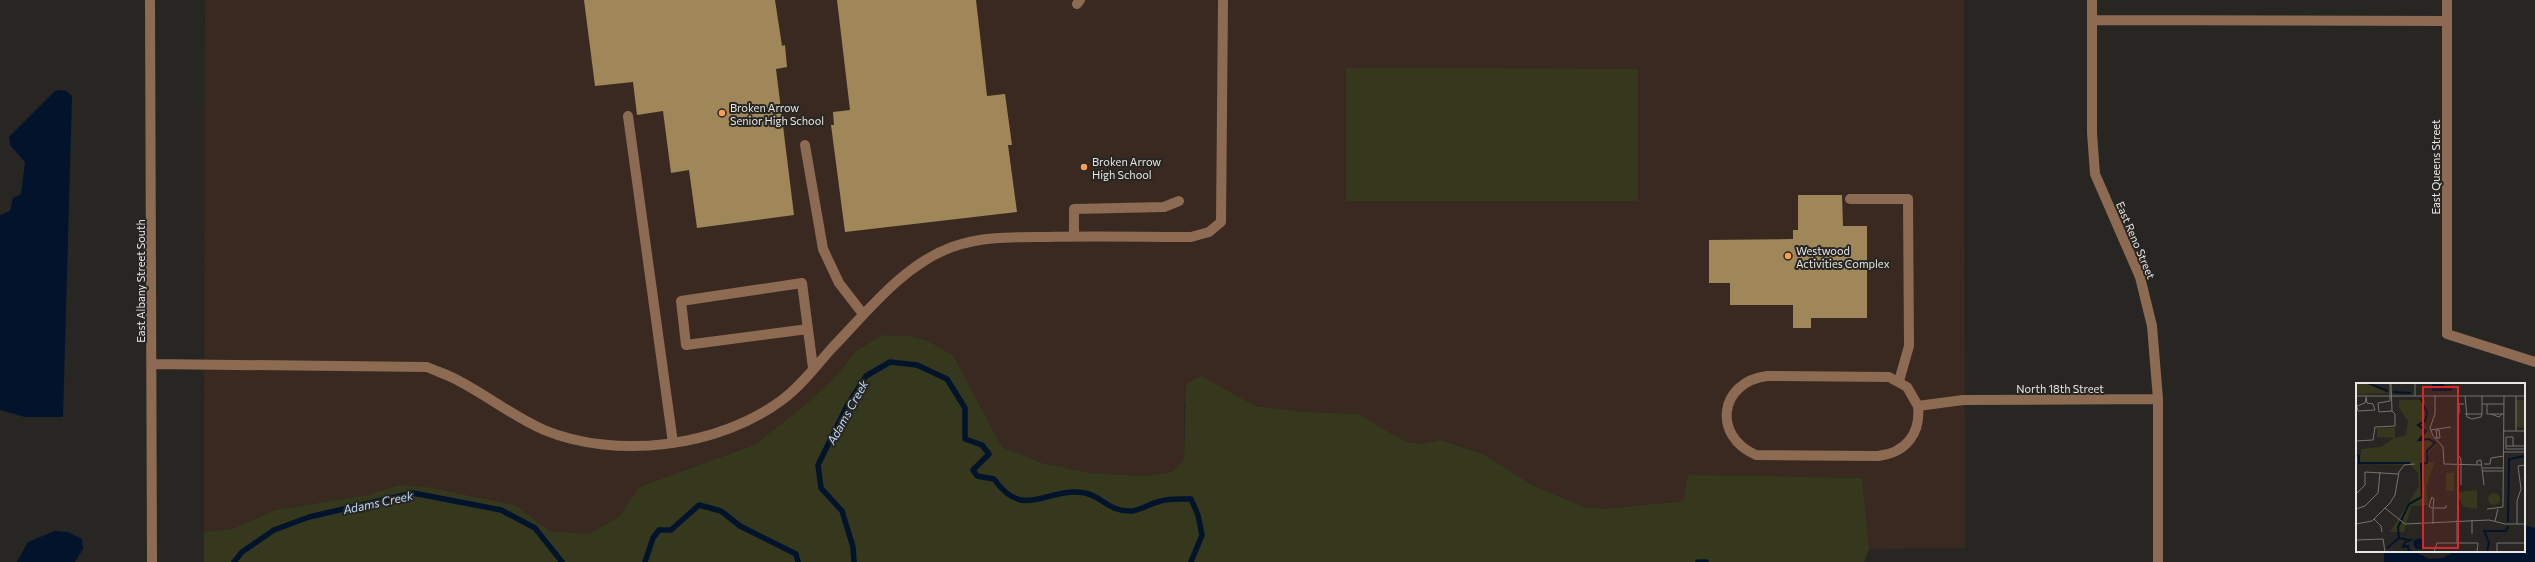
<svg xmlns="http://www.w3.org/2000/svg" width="2535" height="562" viewBox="0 0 2535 562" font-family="Commissioner,sans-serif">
<rect width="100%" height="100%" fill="#282622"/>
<!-- education -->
<path fill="#3a2920" d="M 205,0 L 1964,0 L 1965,548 L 1869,549 L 1862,478 L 1688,476 L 1683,501 L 1604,509 L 1584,507 L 1534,486 L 1483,454 L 1440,440 L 1422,444 L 1406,442 L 1358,414 L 1305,412 L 1255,406 L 1244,401 L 1184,403 L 1184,459 L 1172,472 L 1143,476 L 1090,473 L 1042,463 L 1002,447 L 953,355 L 928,341 L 909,336 L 882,335 L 856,351 L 837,375 L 804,406 L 754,445 L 639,487 L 619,517 L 588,534 L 550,531 L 515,505 L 427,487 L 400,486 L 367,495 L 276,510 L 232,529 L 204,532 Z"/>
<!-- green -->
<path fill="#35381c" d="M 1346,68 L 1638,69 L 1638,201 L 1346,201 Z
M 882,335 L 909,336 L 928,341 L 953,355 L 1002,447 L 1042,463 L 1090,473 L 1143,476 L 1172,472 L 1184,459 L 1186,384 L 1201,376 L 1255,406 L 1306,412 L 1358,414 L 1406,442 L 1422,444 L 1440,440 L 1483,454 L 1534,486 L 1584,507 L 1604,509 L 1683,501 L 1688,475 L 1862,478 L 1869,549 L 1864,562 L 204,562 L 204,532 L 232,529 L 276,510 L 367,495 L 400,485 L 427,487 L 515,505 L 550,531 L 588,534 L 619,517 L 639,487 L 754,445 L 804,406 L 837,375 L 856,351 Z"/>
<!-- water -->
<path fill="#01142b" d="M 61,90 L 66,91 L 72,96 L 63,417 L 25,417 L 0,410 L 0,215 L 10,211 L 13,198 L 21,194 L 25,162 L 10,145 L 9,137 L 55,91 Z
M 2524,525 L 2535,528 L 2535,562 L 2384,562 L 2384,553 L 2386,551 L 2414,551 L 2429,559 L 2443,558 L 2455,551 L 2524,551 Z
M 55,531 L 68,532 L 82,539 L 83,549 L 75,562 L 17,562 L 28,542 Z"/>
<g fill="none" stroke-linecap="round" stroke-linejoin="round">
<!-- stream -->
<path stroke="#01142b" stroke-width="5.5" d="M 234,562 L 242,552 L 274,530 L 309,517 L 413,493 L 501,510 L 535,528 L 562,562
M 645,562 L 653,538 L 659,530 L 671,530 L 699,505 L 721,511 L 740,526 L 796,554 L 798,562
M 854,562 L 853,547 L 842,511 L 821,488 L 818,465 L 848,404 L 866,376 L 890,362 L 917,365 L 947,379 L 965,408 L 965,439 L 982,445 L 989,454 L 973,470 L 977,476 L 994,479 C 1024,522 1047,486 1085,493 C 1102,496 1108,512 1132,511 C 1141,510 1151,503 1161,501 C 1170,498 1181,499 1191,499 L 1198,515 L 1202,535 L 1191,562
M 1698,562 L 1706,562"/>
</g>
<!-- building -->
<path fill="#9f875a" d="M 584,0 L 775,0 L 782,46 L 785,45 L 787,67 L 776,69 L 794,215 L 697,228 L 689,170 L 671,173 L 663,111 L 637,115 L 633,82 L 595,86 Z
M 837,0 L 976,0 L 987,96 L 1005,94 L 1012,145 L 1008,145 L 1017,212 L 845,232 L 831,125 L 834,125 L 833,112 L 850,110 Z
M 1798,195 L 1842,195 L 1843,226 L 1867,226 L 1867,318 L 1811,318 L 1811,328 L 1793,328 L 1793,305 L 1730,305 L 1730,283 L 1709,283 L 1709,240 L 1793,239 L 1793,230 L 1798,230 Z"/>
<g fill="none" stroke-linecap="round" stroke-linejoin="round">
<!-- minor -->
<path stroke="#8d6a52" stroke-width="10" d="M 150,0 L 152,562
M 2092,0 L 2092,133 L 2095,174 L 2140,277 L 2152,326 L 2158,399 L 2158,562
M 2447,0 L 2447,334 L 2535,362
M 1077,4 L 1080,0
M 2092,20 L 2447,21
M 628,116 L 673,443
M 805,145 L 823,249 L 839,283 L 863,314
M 1850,199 L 1908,199 L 1909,346 L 1899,381
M 1074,236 L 1074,209 L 1164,207 L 1179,201
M 808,329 L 686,345 L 681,301 L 802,283 L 813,368
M 152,364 L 427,367 C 438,372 449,375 459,381 C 488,396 514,417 544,430 C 617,460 719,447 782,400 C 801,386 816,366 832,348 C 868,311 903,265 952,247 C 982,236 1014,237 1046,237 C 1094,236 1143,237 1191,237 L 1209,232 L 1221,222 L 1223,0
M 1918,406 L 1907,387 L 1889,377 L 1767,376 C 1719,382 1712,436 1756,455 L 1878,456 C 1906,453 1921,433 1918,406 L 1963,400 L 2158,399"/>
</g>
<!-- markers -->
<g fill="#fb9e51" stroke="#282622" stroke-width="1.5">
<circle cx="722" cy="113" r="4"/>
<circle cx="1084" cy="167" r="4"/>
<circle cx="1788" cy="256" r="4"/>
</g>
<g text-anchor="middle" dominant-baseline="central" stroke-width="4" stroke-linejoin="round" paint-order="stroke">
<!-- poi labels -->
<g font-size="11" fill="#e8e6e4" stroke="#282622" text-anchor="start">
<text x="730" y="107">Broken Arrow<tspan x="730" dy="13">Senior High School</tspan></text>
<text x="1092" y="161">Broken Arrow<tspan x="1092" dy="13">High School</tspan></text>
<text x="1796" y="250">Westwood<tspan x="1796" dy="13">Activities Complex</tspan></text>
</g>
<!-- street labels -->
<g font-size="11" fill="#e8e6e4" stroke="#282622">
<text transform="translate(2435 167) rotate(-90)">East Queens Street</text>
<text transform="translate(2136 240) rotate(67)">East Reno Street</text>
<text transform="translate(140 281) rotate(-90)">East Albany Street South</text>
<text x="2060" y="388">North 18th Street</text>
</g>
<!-- water labels -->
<g font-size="12" font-style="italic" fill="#b9d8fb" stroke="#282622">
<text transform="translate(847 412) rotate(-61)">Adams Creek</text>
<text transform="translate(378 502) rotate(-12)">Adams Creek</text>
</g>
</g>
<!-- overview -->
<g transform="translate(2356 383)">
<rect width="169" height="169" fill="#282622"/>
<path d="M 0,0 L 10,0 L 32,10 L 0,11 ZM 43,17 L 69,17 L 71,29 L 68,41 L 81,62 L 74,68 L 72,73 L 72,78 L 78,80 L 70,105 L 72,122 L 55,123 L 48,149 L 34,149 L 63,103 L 62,90 L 55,82 L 2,81 L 0,72 L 5,72 L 5,66 L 25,64 L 38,55 L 21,54 L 21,45 L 39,45 L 39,55 L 50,52 L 52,38 L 43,25 ZM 159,17 L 169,17 L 169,45 L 159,44 ZM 90,90 L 98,90 L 98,108 L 90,108 ZM 121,107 L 121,126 L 108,124 L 103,116 L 103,109 ZM132 116a6 6 0 1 1 12 0a6 6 0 1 1-12 0Z" fill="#35381c"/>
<path d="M 76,0 L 92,0 L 88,1 L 89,4 L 94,4 L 97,8 L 76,8 ZM57.5 161a5.5 5.5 0 1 1 11 0a5.5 5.5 0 1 1-11 0Z" fill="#01142b"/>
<path fill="none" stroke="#01142b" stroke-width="2" d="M 12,0 L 32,8M 37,9 L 55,10M 0,72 L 3,73 L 3,80 L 54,80M 152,139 L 153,76 L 169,73M 31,165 L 43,155M 57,169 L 53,168 L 52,163 L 47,164 L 49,159 L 54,157 L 43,155 L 42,144 L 53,121 L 66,114 L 65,81 L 71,80 L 71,68 L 79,60 L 73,56 L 63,57 L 70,48 L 62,42 L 69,38 L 71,30 L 65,16M 131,169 L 133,159 L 128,148 L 150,148 L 152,143"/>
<path fill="none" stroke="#757370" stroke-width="1" d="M 34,0 L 34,18 L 22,20 L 23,29 L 36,28 L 35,0M 59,0 L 59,13M 0,13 L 169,13M 10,13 L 11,20 L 17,21 L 19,27 L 2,28 L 1,23 L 9,20 L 10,15M 79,13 L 79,31 L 74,45 L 77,53 L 87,64 L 88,81 L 126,82M 109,13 L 111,34 L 116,36 L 125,34 L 126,31M 126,21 L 131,21 L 131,31 L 148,31M 131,21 L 148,21M 103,31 L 103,21 L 108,21M 109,31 L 126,31 L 126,13M 135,31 L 143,34 L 146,31M 74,47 L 95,44M 147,48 L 169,48M 160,48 L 160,13M 79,55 L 84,55 L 83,47 L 80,47 L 81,55M 0,58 L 17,57 L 19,44 L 39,43 L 39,31 L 36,28M 150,63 L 150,54 L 157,54 L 157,63M 169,63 L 150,63 L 150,66 L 169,66M 148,69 L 169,69M 102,72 L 105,76 L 105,102M 128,81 L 134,81 L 135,75 L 148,73M 121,82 L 121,78 L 125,77 L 128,102M 127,85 L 147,85M 127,88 L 147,88M 0,111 L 9,102 L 9,89 L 42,91M 29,125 L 49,141 L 133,137 L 149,141 L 169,141M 78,125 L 90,125 L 90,122M 0,126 L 9,123 L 22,110 L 24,89M 77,126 L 78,116 L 76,114 L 73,123 L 77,126 L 77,141M 131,126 L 147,124 L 148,13M 18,136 L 25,143 L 26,149M 116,137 L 116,151M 139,138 L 142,126M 0,141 L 16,138 L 34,120 L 39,112 L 43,89 L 48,82 L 59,81M 161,141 L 161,118 L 165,106 L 162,83 L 169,82M 0,157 L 27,156 L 29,169M 101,160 L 101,137M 78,169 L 81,160 L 122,160 L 121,169M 141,169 L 141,160 L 169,160"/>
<path fill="#d62828" fill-opacity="0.15" stroke="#d62828" stroke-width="2" d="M 67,4 L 102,4 L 102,165 L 67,165 Z"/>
<rect width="169" height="169" fill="none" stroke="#e8e6e4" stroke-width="2"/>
</g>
</svg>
